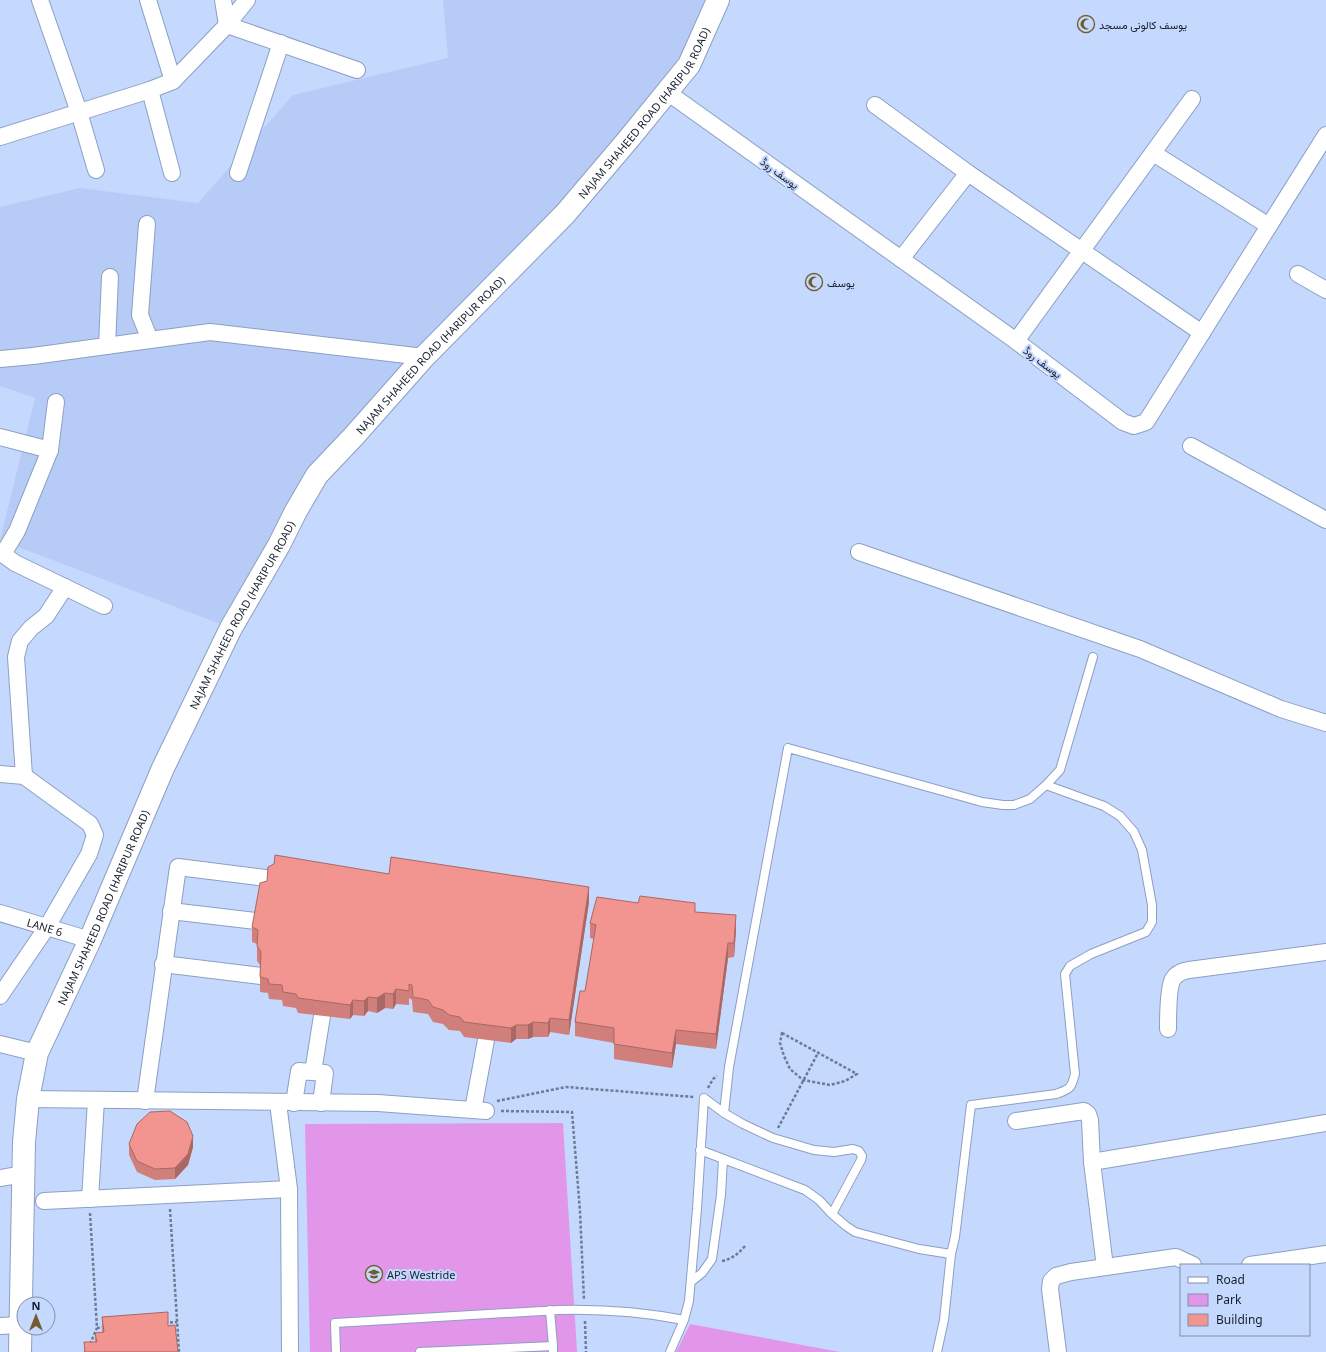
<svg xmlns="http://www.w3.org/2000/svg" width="1326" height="1352" viewBox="0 0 1326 1352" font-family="'Noto Sans',Vazirmatn,sans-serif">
<rect width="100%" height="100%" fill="#c5d8fd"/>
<!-- built -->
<path fill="#b6ccf7" d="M 443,0 L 718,0 L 689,65 L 315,473 L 231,628 L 0,540 L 35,398 L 0,386 L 0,207 L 80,188 L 198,203 L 293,95 L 448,58 Z"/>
<!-- green -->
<path fill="#e296ea" d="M 563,1123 L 577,1352 L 310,1352 L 305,1124 Z
M 690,1324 L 840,1352 L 676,1352 Z"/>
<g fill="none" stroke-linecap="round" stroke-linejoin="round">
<!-- lane casing -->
<g stroke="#8d9fc2" stroke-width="10">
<path id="lane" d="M 704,1098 L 724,1113 L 743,1124 L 773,1138 L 814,1150 L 834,1152 L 853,1149 L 859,1151 L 862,1156 L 861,1160 L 832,1214
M 724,1113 L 729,1067 L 788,748 L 982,802 L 1003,805 L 1014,805 L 1030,799 L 1046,785 L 1060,770 L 1093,657
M 700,1150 L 805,1190 L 819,1200 L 832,1214 L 846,1226 L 855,1232 L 919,1249 L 951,1254
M 692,1281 L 702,1273 L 712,1259 L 721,1195 L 723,1159
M 550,1310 L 553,1346
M 336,1352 L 335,1323 L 559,1310 C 601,1309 643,1312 684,1320
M 420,1352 L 553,1346 L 553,1352
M 670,1352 L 684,1320 L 689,1301 L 697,1209 L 704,1098
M 937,1352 L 944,1320 L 951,1254 L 955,1237 L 971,1105 L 1056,1094 C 1070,1089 1071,1089 1075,1074 L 1065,974 L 1070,966 L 1091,954 L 1146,932 L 1152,922 L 1152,905 L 1142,850 L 1134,832 L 1120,816 L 1104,806 L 1046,785"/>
</g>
<!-- street casing -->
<g stroke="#8d9fc2" stroke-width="18">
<g id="street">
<path d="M 40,0 L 79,112 L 96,170"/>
<path d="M 148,0 L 173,81"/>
<path d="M 223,0 L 227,25 L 357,70"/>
<path d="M 150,90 L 172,173"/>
<path d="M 667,92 L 1016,341 L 1123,422 L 1134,426 L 1146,422 L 1326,135"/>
<path d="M 875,105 L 968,173 L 1202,333"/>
<path d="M 0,137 L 150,90 L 173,81 L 227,25 L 247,0"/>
<path d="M 1153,153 L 1269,226"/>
<path d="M 238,173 L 281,43"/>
<path d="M 147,224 L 140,315 L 150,340"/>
<path d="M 901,259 L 968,173"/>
<path d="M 1298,274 L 1326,290"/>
<path d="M 1016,341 L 1192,99"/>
<path d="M 107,346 L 110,277"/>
<path d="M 0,359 L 33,356 L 150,340 L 210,332 L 424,357"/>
<path d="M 0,437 L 50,450"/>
<path d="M 1191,446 L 1326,520"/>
<path d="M 0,552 L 15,563 L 104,606"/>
<path d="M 859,552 L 1140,649 L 1281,709 L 1326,723"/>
<path d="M 3,554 L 17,531 L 50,450 L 56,402"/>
<path d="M 0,774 L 24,776 L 90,824 L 95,835 L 89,854 L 47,927 L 0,996"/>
<path d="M 24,776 L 16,657 L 20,641 L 31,628 L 46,616 L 65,587"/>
<path d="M 171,911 L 256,921"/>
<path id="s1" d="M 0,913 L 90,940"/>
<path d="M 163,964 L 261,976"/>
<path d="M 1168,1029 C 1168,1018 1168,987 1173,979 C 1176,974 1183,971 1189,970 L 1326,952"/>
<path d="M 0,1044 L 37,1053"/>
<path d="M 313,1072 L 322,1016"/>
<path d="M 28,1099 L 378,1103 L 486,1111"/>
<path d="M 145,1101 L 178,867 L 274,879"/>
<path d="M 278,1103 L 289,1189 L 290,1352"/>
<path d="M 294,1103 L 299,1071 L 325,1073 L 321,1103"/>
<path d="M 473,1110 L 486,1040"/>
<path d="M 1016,1121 L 1084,1111 L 1088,1114 L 1090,1120 L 1092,1162 L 1105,1267"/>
<path d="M 1092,1162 L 1326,1123"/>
<path d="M 0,1178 L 24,1174"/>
<path d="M 90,1199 L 96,1100"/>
<path d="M 44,1201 L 289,1189"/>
<path d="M 1250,1265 L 1326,1254"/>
<path d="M 0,1326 L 20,1325"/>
<path d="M 1058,1352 L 1050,1289 L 1051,1281 L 1056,1276 L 1071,1272 L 1176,1257 L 1193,1265"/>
</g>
</g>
<!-- secondary casing -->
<g stroke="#8d9fc2" stroke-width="24">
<g id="secondary">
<path id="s2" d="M 20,1352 L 24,1142 L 28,1099 L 37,1053 L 90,940 L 163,768 L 231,628 L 279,545 L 296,511 L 317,475 L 354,436 L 424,357 L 565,214 L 627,141 L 689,65 L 718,0"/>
</g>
</g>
<!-- path -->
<path stroke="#6e7b94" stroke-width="2.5" stroke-dasharray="3 2" stroke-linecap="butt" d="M 782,1033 L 857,1074 L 845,1081 L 830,1085 L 803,1080 L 790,1069 L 784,1056 L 780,1043 Z
M 708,1088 L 713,1079 L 717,1076
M 497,1101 L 566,1087 L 694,1097
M 501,1111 L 572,1112 L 580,1211 L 584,1300
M 778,1128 L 818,1053
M 170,1209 L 179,1352
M 90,1213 L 97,1328 L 105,1327
M 722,1261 C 732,1259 738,1254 745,1246
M 585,1321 L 586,1352
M 165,1323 L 177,1322
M 90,1344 L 97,1328"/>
<!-- lane -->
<use href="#lane" stroke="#fff" stroke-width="8"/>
<!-- street -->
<use href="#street" stroke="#fff" stroke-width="16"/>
<!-- secondary -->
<use href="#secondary" stroke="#fff" stroke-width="22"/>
</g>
<!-- wall -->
<path fill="#d07f7b" d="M 389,874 L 589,902 L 569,1035 L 550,1032 L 548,1037 L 533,1037 L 528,1039 L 516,1039 L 511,1043 L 464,1037 L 460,1031 L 449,1030 L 443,1024 L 433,1022 L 428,1014 L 413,1012 L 412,1000 L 409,998 L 409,1005 L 396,1004 L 393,1009 L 385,1008 L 377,1013 L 368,1011 L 364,1016 L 353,1015 L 350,1019 L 298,1013 L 296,1008 L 283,1006 L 282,1000 L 269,999 L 268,993 L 260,992 L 260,965 L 257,961 L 257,944 L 252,942 L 252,927 Z
M 695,912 L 736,930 L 734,957 L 728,958 L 716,1049 L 676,1044 L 672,1068 L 614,1059 L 614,1043 L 575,1036 L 575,1022 L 585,991 L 594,939 L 590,938 L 590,923 Z
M 129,1144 L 193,1147 L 188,1165 L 175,1179 L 155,1180 L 137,1172 L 129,1155 Z
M 102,1317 L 168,1326 L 178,1352 L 84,1352 L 84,1342 L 95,1342 L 95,1333 L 102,1332 Z"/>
<!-- shaded-wall -->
<path fill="#a96864" d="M 589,887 L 589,902 L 569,1035 L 569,1020 Z
M 736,915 L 736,930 L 734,957 L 734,943 Z
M 728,943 L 728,958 L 716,1049 L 716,1034 Z
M 396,989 L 396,1004 L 393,1009 L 393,994 Z
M 385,993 L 385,1008 L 377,1013 L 377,998 Z
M 368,997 L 368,1011 L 364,1016 L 364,1001 Z
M 353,1000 L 353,1015 L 350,1019 L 350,1005 Z
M 550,1018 L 550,1032 L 548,1037 L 548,1023 Z
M 533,1022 L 533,1037 L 528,1039 L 528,1025 Z
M 516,1025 L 516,1039 L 511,1043 L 511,1028 Z
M 676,1030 L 676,1044 L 672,1068 L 672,1053 Z
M 193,1136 L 193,1147 L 188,1165 L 175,1179 L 175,1168 Z"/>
<!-- building -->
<path fill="#f2948f" stroke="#a96864" d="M 275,855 L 389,874 L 391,857 L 589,887 L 569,1020 L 550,1018 L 548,1023 L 533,1022 L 528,1025 L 516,1025 L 511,1028 L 464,1022 L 460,1017 L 449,1015 L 443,1010 L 433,1007 L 428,1000 L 413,997 L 412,985 L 409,984 L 409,991 L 396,989 L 393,994 L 385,993 L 377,998 L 368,997 L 364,1001 L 353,1000 L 350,1005 L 298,998 L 296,994 L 283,992 L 282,985 L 269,984 L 268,979 L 260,977 L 261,952 L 257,946 L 258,930 L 252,927 L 260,883 L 267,881 L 268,867 L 274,864 Z
M 640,896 L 695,903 L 695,912 L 736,915 L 734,943 L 728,943 L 716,1034 L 676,1030 L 672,1053 L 614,1044 L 614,1028 L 575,1022 L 580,991 L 585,991 L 596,925 L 590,923 L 597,897 L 638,903 Z
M 170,1111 L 187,1122 L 193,1136 L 188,1154 L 175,1168 L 155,1169 L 137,1161 L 129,1144 L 137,1124 L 150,1112 Z
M 168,1312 L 168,1326 L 175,1325 L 178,1352 L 85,1352 L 84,1342 L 97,1342 L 95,1333 L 104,1332 L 102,1317 Z"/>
<!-- icons -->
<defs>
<g id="mosque-ring" transform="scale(0.9)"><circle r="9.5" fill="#c5d8fd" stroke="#735c2c" stroke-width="1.5"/><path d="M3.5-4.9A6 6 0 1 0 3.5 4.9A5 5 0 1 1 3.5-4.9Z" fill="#735c2c"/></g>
<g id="school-ring" transform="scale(0.9)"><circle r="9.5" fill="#c5d8fd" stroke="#735c2c" stroke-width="1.5"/><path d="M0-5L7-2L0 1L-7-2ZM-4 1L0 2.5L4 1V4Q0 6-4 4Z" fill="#735c2c"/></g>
</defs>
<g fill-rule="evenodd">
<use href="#mosque-ring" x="1086" y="24"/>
<use href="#mosque-ring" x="814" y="282"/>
<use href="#school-ring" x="374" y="1274"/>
</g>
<g text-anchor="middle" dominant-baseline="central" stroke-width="4" stroke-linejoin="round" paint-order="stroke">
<!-- poi labels -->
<g font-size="11" fill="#181f2c" stroke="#c5d8fd" text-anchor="start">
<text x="1099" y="24">یوسف کالونی مسجد</text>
<text x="827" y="282">یوسف</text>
<text x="387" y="1274">APS Westride</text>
</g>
<!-- street labels -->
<g font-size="11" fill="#181f2c" stroke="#c5d8fd">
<text stroke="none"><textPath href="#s2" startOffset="1432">NAJAM SHAHEED ROAD (HARIPUR ROAD)</textPath></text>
<text transform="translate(780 173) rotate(36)">یوسف روڈ</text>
<text stroke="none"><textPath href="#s2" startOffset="1108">NAJAM SHAHEED ROAD (HARIPUR ROAD)</textPath></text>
<text transform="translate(1043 362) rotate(37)">یوسف روڈ</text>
<text stroke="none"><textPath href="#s2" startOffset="784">NAJAM SHAHEED ROAD (HARIPUR ROAD)</textPath></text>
<text stroke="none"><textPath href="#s2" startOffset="460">NAJAM SHAHEED ROAD (HARIPUR ROAD)</textPath></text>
<text stroke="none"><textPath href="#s1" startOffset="47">LANE 6</textPath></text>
</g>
</g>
<!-- legend -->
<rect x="1180" y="1264" width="130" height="72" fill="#c5d8fd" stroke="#808ea9"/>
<rect x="1188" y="1277" width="20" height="6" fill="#ffffff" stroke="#808ea9"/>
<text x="1216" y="1284" font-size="12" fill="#181f2c">Road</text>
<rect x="1188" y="1294" width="20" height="12" fill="#e296ea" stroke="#808ea9"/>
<text x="1216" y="1304" font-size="12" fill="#181f2c">Park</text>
<rect x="1188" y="1314" width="20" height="12" fill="#f2948f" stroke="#808ea9"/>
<text x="1216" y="1324" font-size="12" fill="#181f2c">Building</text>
<!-- north arrow -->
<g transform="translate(36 1316)"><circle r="19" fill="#c5d8fd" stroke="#808ea9"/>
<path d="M0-3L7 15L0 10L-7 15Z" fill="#735c2c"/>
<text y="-6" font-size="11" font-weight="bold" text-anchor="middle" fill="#181f2c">N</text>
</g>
</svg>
